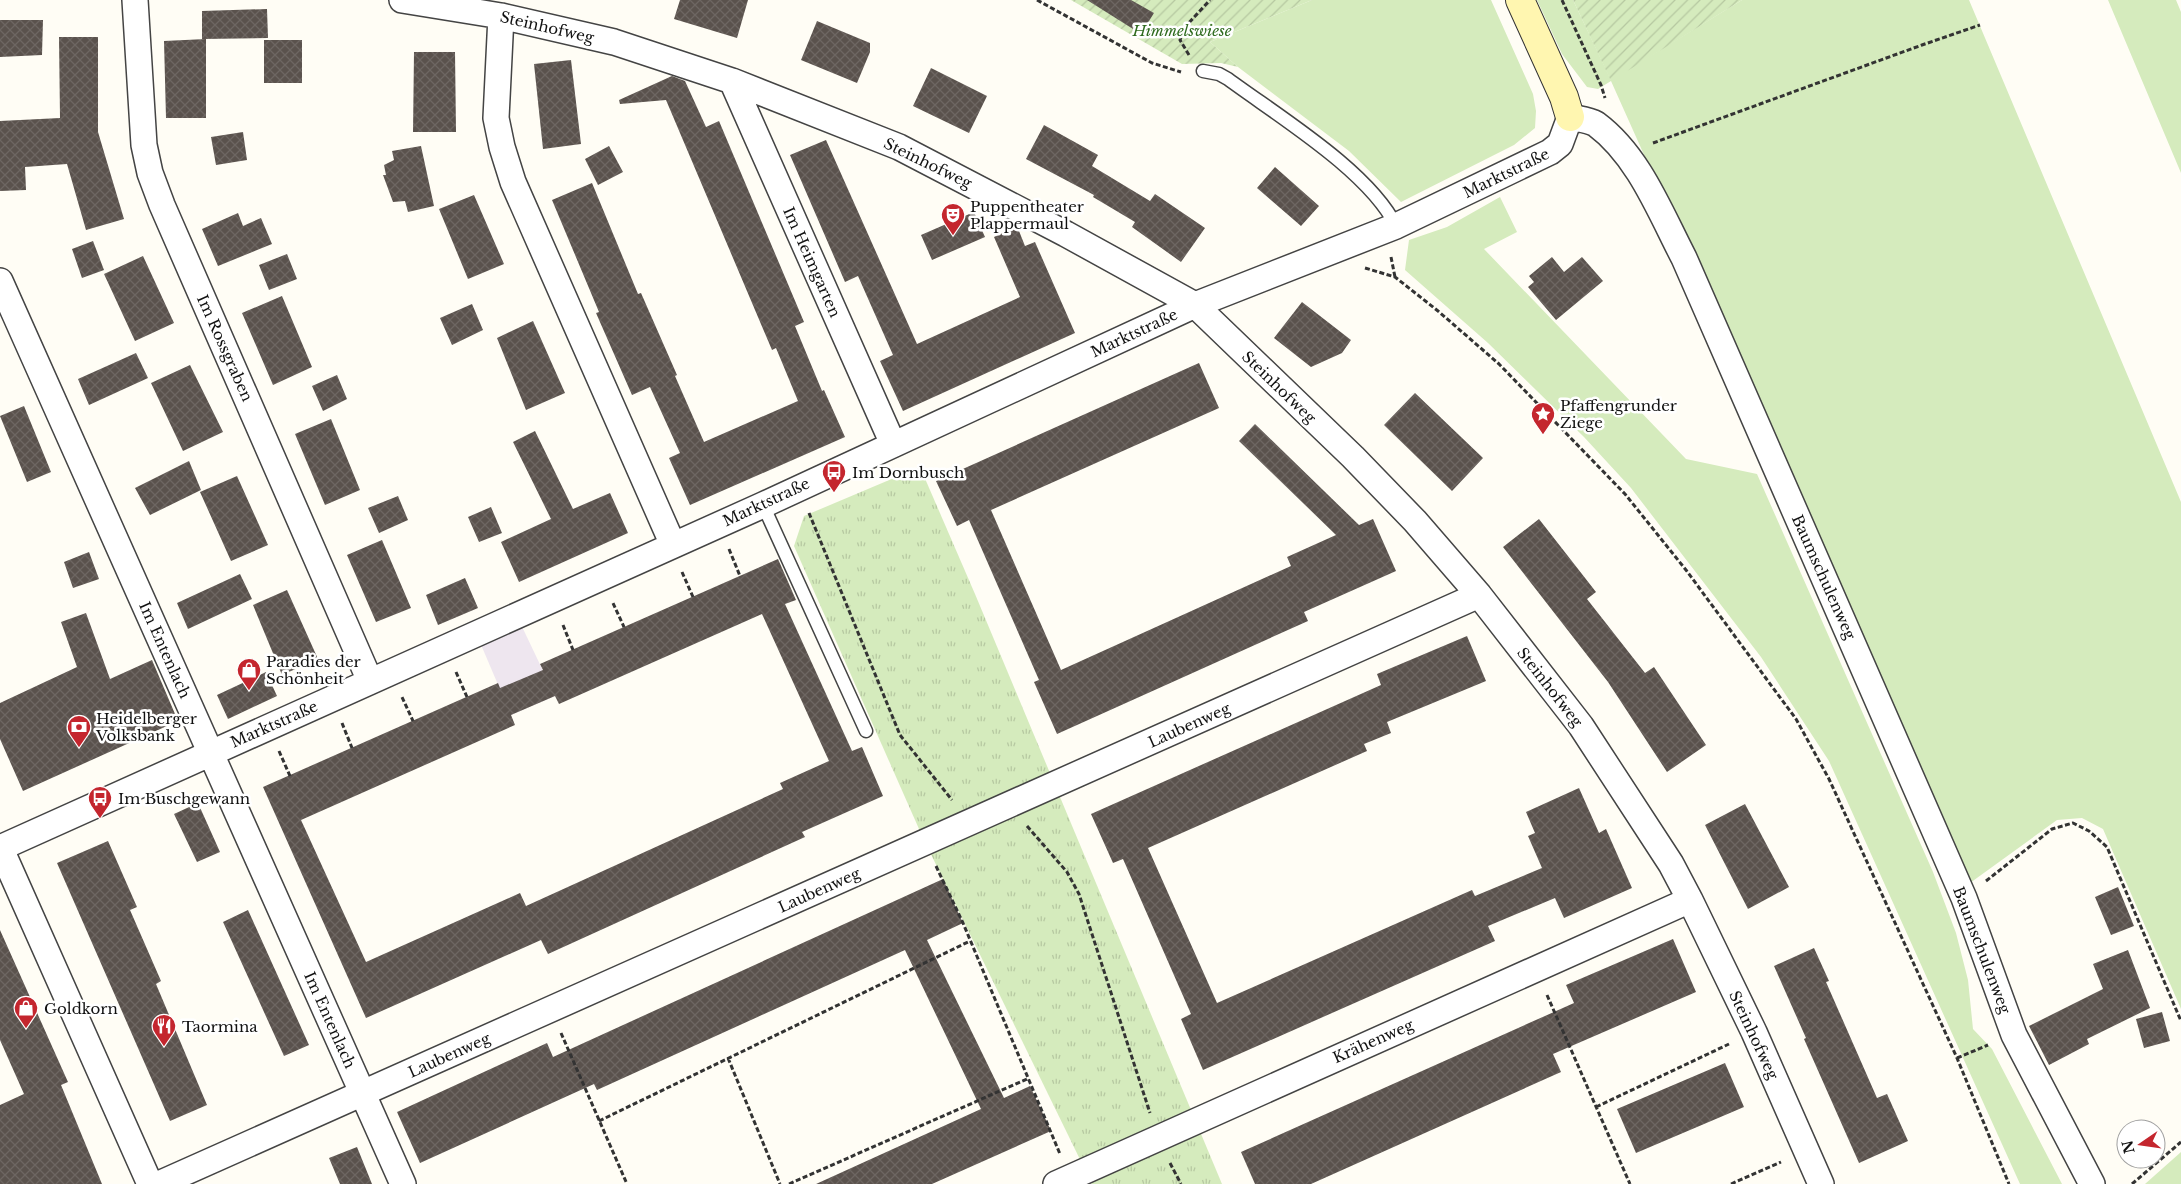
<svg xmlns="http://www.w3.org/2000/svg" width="2181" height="1184" viewBox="0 0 2181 1184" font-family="'Libre Baskerville',serif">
<defs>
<pattern id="park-tufts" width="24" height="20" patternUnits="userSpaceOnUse" patternTransform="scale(1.25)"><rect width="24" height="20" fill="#d5ebbd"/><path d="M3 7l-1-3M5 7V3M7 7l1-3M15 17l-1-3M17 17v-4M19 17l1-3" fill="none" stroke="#b6c8a1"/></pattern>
<pattern id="garden-furrows" width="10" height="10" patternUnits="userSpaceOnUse" patternTransform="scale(1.25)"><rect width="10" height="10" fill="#d5ebbd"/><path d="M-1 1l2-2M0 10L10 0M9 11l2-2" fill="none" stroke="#b6c8a1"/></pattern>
<pattern id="building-cross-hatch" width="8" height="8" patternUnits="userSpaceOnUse" patternTransform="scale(1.25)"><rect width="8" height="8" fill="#5a524d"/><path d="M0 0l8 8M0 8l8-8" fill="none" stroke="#6d6662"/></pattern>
</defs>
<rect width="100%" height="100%" fill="#fffdf5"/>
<!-- industrial -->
<path fill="#eee6ef" d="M 516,614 L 555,696 L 511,715 L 476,633 Z"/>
<!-- grass -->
<path fill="#d5ebbd" d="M 1312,0 L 1491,0 L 1533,94 L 1536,111 L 1535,128 L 1514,145 L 1401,202 L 1349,151 L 1238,67 L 1210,42 Z
M 1537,0 L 1573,0 L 1611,80 L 1742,0 L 1969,0 L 2181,502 L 2181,1009 L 2103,829 L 2082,818 L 2057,820 L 1970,883 L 1611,81 L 1598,89 L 1587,87 L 1562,54 Z
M 2108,0 L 2176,0 L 2181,12 L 2181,173 Z
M 1500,197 L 1517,232 L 1484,249 L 1686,459 L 1757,474 L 1933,872 L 1956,933 L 1968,980 L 1973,1029 L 1992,1049 L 2062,1184 L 2020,1184 L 1829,761 L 1761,657 L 1631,488 L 1584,437 L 1488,343 L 1405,270 L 1409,240 L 1447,227 Z
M 2181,1152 L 2181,1184 L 2145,1184 Z"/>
<!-- park -->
<path fill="url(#park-tufts)" d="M 920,467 L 975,594 L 1222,1184 L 1092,1184 L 923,838 L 794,546 L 804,516 Z"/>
<!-- garden -->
<path fill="url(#garden-furrows)" d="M 1071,0 L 1312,0 L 1210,42 L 1238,67 L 1221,63 L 1182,64 Z
M 1573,0 L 1742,0 L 1611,81 Z"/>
<!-- building -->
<path fill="url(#building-cross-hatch)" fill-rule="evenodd" d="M 680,0 L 748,0 L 737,38 L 674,19 Z
M 1087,0 L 1131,0 L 1154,13 L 1141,34 Z
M 267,9 L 268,38 L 202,39 L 202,11 Z
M 0,20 L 43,20 L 42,55 L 0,57 Z
M 817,21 L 870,43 L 870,52 L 857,83 L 801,60 Z
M 59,37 L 98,37 L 98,132 L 124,219 L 86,230 L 67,164 L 25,167 L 26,190 L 0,191 L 0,121 L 60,118 Z
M 206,39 L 206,118 L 166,118 L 164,41 Z
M 264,40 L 302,40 L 302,83 L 264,83 Z
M 414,52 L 455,52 L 456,132 L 413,132 Z
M 571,60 L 581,144 L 543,149 L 534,64 Z
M 931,68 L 987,96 L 969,133 L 913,106 Z
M 672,76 L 685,81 L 706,127 L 719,121 L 804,322 L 795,326 L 822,391 L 824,390 L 845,437 L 690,505 L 669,458 L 680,453 L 650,387 L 632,395 L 596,313 L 599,312 L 552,200 L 592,183 L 638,294 L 641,293 L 677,375 L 675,376 L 704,442 L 798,401 L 776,348 L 772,350 L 666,100 L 620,104 L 619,100 Z
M 1044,125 L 1098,155 L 1092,166 L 1150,201 L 1155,194 L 1205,228 L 1181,262 L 1132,227 L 1135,222 L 1093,197 L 1094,195 L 1026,159 Z
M 243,132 L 247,160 L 216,165 L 211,137 Z
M 826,140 L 917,344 L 1020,297 L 994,237 L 1017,226 L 1025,246 L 1035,242 L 1075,333 L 903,411 L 880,361 L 893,355 L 858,276 L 845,282 L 790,155 Z
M 421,146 L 434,206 L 408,212 L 405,201 L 393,202 L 383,175 L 386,175 L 384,165 L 394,160 L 392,151 Z
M 609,146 L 623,172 L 598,185 L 585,159 Z
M 1275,167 L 1319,206 L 1301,226 L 1257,188 Z
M 474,195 L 504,264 L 468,279 L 439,209 Z
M 974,212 L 985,237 L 932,260 L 921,235 Z
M 238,213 L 243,226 L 261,218 L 272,244 L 218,266 L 202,229 Z
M 93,241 L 104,270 L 82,278 L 72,249 Z
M 287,254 L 297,279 L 269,290 L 259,265 Z
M 143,256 L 174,323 L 135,341 L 104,274 Z
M 1552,257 L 1564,272 L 1582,257 L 1603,281 L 1556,320 L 1528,287 L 1534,282 L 1529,276 Z
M 282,296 L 312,367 L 273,385 L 242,313 Z
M 1302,302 L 1351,340 L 1342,353 L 1311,367 L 1274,338 Z
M 472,304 L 483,330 L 452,345 L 440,318 Z
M 533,321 L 565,393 L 526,410 L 497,338 Z
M 136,353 L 148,378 L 89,405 L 78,379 Z
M 1199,363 L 1219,408 L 991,510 L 1061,670 L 1291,566 L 1287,557 L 1336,535 L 1239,441 L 1255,424 L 1359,525 L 1373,519 L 1396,571 L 1304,612 L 1308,621 L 1057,734 L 1034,682 L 1039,680 L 969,520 L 957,526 L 936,481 Z
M 190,365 L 223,432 L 183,451 L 151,383 Z
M 337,375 L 347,399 L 323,411 L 312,386 Z
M 1415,393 L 1483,458 L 1452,491 L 1384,425 Z
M 24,406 L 51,472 L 27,482 L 0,416 Z
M 331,419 L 360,490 L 325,505 L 295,434 Z
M 535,431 L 573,509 L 610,493 L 628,533 L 519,582 L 501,542 L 551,519 L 513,442 Z
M 189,461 L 201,490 L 150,515 L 135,488 Z
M 237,476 L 268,545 L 231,561 L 200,492 Z
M 398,496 L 408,520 L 379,533 L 368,508 Z
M 491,507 L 502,533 L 479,542 L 468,517 Z
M 1539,519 L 1596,592 L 1587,599 L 1645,673 L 1654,667 L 1706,745 L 1667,772 L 1608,682 L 1503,547 Z
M 382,540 L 411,608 L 376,622 L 347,555 Z
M 89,552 L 99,579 L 73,588 L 64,562 Z
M 778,559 L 796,600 L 785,604 L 852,751 L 862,747 L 883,796 L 802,832 L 805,837 L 548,954 L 541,940 L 366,1018 L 263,787 L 498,683 L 500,688 L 543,670 L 540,664 ZM 762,614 L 829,761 L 780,783 L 783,789 L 526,906 L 520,893 L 366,962 L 301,820 L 515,725 L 511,715 L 555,696 L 559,704 Z
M 240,574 L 252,599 L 188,629 L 177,603 Z
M 465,578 L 478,608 L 438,625 L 426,595 Z
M 287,590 L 318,659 L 282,675 L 253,605 Z
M 86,613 L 110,679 L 152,660 L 178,721 L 23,791 L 0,739 L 0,703 L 77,667 L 61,622 Z
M 1467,636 L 1486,681 L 1387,722 L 1391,733 L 1364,744 L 1367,751 L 1148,848 L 1217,1003 L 1472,890 L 1475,896 L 1542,868 L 1528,836 L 1535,833 L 1526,812 L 1579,788 L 1599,833 L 1606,829 L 1632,888 L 1564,918 L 1555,898 L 1488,926 L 1495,941 L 1203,1070 L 1181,1019 L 1191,1014 L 1123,859 L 1113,863 L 1091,814 L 1381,685 L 1377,674 Z
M 266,672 L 277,696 L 228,719 L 217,695 Z
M 198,803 L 220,852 L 197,862 L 174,814 Z
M 1745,804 L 1789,887 L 1748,909 L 1705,825 Z
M 108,841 L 137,907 L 130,910 L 161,981 L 156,984 L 207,1105 L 170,1121 L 57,863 Z
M 943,879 L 963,923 L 927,940 L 1004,1098 L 1030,1086 L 1051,1131 L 932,1184 L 816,1184 L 981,1109 L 905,950 L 597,1090 L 594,1084 L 420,1163 L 397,1112 L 547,1043 L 553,1057 Z
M 2118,887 L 2134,926 L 2111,935 L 2095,897 Z
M 248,910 L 309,1045 L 284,1056 L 223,922 Z
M 0,930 L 68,1082 L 61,1085 L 102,1184 L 0,1184 L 0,1105 L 24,1094 L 0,1040 Z
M 1673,939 L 1696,992 L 1553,1054 L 1561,1072 L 1311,1184 L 1255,1184 L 1241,1152 L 1574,1003 L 1566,985 Z
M 1814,948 L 1829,981 L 1826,982 L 1877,1098 L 1887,1094 L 1908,1141 L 1859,1163 L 1804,1039 L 1806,1038 L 1774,966 Z
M 2128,950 L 2150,1008 L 2087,1039 L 2089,1044 L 2049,1065 L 2029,1026 L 2103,989 L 2093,964 Z
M 2162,1012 L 2170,1041 L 2144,1048 L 2136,1019 Z
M 1725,1063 L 1744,1107 L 1636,1153 L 1617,1109 Z
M 357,1147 L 372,1184 L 340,1184 L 329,1158 Z"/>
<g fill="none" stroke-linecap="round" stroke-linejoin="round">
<!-- lane casing -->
<g stroke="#444" stroke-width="15">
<path id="lane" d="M 1203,71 L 1219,74 L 1228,79 C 1278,116 1369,171 1396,226
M 763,505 L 866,731"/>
</g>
<!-- street casing -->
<g stroke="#444" stroke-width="28">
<path id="street" d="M 135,0 L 144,145 L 150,173 L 162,205 L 370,681
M 402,0 L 501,16 L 614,42 L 732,81 L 899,147 L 1066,234 L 1195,305 L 1353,457 L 1415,521 L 1479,595 L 1581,726 L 1671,864 L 1690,900 L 1754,1032 L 1821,1184
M 501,16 L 496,118 L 502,147 L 513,182 L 673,545
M 732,81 L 893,444
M 0,281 L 403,1184
M 0,847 L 150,1184
M 0,848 L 763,505 L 1195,305 L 1396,226 L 1550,152 L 1560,144 L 1570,117 C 1578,119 1589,120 1596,124 C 1639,156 1660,212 1684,258 L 1964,898 L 2014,1035 L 2092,1184
M 159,1184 L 1479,595
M 1056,1184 L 1690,900"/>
</g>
<!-- secondary casing -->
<g stroke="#333" stroke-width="30">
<path id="secondary" d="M 1520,0 L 1564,97 L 1570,117"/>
</g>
<!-- path -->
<path stroke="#333" stroke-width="3" stroke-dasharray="5 2.5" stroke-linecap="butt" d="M 1037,0 L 1152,63 L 1181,72
M 1562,0 L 1601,85 L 1605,98
M 1189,55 L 1180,40 L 1185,27 L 1210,0
M 1653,143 L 1922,45 L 1980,25
M 1391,257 L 1395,277
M 1365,268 L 1395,277 L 1438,311 L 1499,364 L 1625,494 L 1686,570 L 1796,719 L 1829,779 L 1957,1058 L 2009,1184
M 809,513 L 900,735 L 952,800
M 729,549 L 740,576
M 682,572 L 693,597
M 613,603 L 624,627
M 563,625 L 573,650
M 456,672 L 467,697
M 402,697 L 413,721
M 342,723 L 352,748
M 279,751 L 290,776
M 1027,826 L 1067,872 L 1079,894 L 1150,1113
M 936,866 L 963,923 L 1060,1154
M 1986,881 L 2052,829 L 2073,823 L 2089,831 L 2107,847 L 2181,1021
M 1547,995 L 1630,1184
M 561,1033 L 627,1184
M 728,1058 L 780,1184
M 1957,1058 L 1988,1045
M 1596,1107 L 1729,1044
M 599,1121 L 970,941
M 1170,1163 L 1181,1184
M 789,1184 L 1027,1079
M 1731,1184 L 1781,1162
M 2132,1184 L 2181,1142"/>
<!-- lane -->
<use href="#lane" stroke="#fff" stroke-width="12"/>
<!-- street -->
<use href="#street" stroke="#fff" stroke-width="25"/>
<!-- secondary -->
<use href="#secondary" stroke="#fff6b0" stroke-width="28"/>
</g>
<!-- icons -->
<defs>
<g id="theatre-pin" transform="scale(1.25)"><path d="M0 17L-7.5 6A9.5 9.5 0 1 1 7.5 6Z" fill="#c4262e" stroke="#fff"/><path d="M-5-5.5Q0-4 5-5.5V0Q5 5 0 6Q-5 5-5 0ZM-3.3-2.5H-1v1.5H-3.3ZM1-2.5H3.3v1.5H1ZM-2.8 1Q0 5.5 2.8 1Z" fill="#fff"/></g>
<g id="sight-pin" transform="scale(1.25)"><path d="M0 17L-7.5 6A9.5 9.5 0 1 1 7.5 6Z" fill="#c4262e" stroke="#fff"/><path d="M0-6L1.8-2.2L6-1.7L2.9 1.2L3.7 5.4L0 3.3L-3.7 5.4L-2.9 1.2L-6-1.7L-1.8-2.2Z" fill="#fff"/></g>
<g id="bus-pin" transform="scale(1.25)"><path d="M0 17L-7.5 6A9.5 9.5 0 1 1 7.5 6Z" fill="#c4262e" stroke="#fff"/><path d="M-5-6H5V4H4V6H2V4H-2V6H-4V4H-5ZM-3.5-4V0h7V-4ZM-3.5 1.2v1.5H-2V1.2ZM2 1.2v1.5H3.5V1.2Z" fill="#fff"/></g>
<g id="shop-pin" transform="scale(1.25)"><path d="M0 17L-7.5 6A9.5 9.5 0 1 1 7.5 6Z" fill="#c4262e" stroke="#fff"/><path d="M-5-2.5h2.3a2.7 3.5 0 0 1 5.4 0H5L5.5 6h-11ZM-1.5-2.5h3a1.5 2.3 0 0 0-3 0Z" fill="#fff"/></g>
<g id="bank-pin" transform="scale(1.25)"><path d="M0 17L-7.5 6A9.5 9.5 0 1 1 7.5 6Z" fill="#c4262e" stroke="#fff"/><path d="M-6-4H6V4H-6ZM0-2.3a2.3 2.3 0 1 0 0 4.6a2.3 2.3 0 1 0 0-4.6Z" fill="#fff"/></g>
<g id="restaurant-pin" transform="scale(1.25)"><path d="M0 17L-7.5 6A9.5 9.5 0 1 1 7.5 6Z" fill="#c4262e" stroke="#fff"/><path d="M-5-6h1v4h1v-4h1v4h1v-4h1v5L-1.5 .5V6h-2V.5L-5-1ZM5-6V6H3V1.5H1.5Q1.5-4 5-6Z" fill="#fff"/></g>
</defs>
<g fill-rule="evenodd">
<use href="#theatre-pin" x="953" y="215"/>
<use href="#sight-pin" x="1543" y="414"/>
<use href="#bus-pin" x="834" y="472"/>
<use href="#shop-pin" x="249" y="670"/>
<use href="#bank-pin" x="79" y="727"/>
<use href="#bus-pin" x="100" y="798"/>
<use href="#shop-pin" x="26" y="1008"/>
<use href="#restaurant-pin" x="164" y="1026"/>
</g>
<g text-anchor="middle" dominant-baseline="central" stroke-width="5" stroke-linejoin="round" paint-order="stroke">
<!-- street labels -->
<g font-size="15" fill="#111" stroke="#fff">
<text transform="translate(547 27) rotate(13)">Steinhofweg</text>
<text transform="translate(928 163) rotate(26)">Steinhofweg</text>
<text transform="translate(1506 173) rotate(-26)">Marktstraße</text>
<text transform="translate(812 262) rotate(66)">Im Heimgarten</text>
<text transform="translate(1134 333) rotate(-25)">Marktstraße</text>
<text transform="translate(225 348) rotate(66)">Im Rossgraben</text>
<text transform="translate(1279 387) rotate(44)">Steinhofweg</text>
<text transform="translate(766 502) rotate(-25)">Marktstraße</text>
<text transform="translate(1824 577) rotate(66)">Baumschulenweg</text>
<text transform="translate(165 650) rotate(66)">Im Entenlach</text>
<text transform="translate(1550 687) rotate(52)">Steinhofweg</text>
<text transform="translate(274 724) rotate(-24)">Marktstraße</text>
<text transform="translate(1189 725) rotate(-24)">Laubenweg</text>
<text transform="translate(819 890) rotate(-24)">Laubenweg</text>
<text transform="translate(1982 950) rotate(69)">Baumschulenweg</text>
<text transform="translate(330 1020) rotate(66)">Im Entenlach</text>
<text transform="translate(1754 1035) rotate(65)">Steinhofweg</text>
<text transform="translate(1373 1041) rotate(-24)">Krähenweg</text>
<text transform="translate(449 1055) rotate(-24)">Laubenweg</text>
</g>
<!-- park labels -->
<g font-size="15" font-style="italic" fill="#2f6b1f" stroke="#fff">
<text x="1182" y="30">Himmelswiese</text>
</g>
<!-- poi labels -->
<g font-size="15" fill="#111" stroke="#fff" text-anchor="start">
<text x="970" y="206">Puppentheater<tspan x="970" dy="17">Plappermaul</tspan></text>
<text x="1560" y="405">Pfaffengrunder<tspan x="1560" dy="17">Ziege</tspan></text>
<text x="852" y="472">Im Dornbusch</text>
<text x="266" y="661">Paradies der<tspan x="266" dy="17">Schönheit</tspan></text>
<text x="96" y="718">Heidelberger<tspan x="96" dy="17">Volksbank</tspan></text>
<text x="118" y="798">Im Buschgewann</text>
<text x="44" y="1008">Goldkorn</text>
<text x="182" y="1026">Taormina</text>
</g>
</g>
<!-- north arrow -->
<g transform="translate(2141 1144) rotate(257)"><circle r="24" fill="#ffffff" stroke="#a0a0a0"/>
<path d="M0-4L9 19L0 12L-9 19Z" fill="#c4262e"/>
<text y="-8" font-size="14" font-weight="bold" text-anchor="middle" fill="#111111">N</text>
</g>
</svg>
